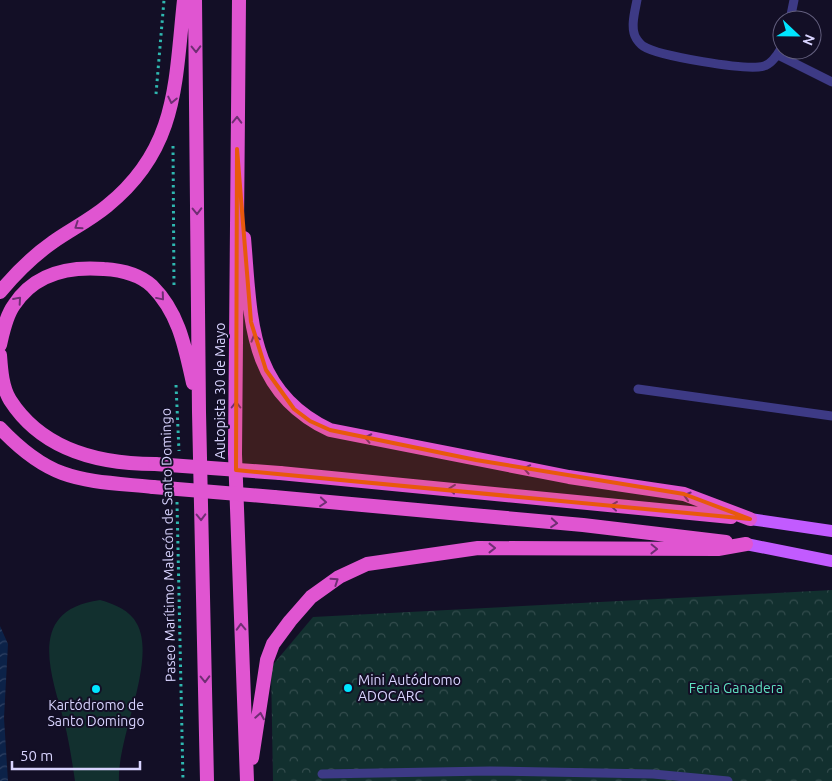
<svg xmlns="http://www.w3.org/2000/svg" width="832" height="781" viewBox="0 0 832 781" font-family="Ubuntu,sans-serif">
<defs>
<pattern id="park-crowns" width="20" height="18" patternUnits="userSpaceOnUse" patternTransform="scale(1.25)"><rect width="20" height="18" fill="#12302f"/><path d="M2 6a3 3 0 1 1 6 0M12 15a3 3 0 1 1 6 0" fill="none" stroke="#344d4e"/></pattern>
<pattern id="water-waves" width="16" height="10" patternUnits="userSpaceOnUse" patternTransform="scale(1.25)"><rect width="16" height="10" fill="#0c2248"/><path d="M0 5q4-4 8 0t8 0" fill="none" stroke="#2f4163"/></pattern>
</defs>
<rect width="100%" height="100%" fill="#130f26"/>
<!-- grass -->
<path fill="#12302f" d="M 100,600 C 114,604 130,610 137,624 C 157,661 117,737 119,781 L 75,781 C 72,761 69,741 64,721 C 50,671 27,610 100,600 Z"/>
<!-- park -->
<path fill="url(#park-crowns)" d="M 832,590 L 832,781 L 273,781 L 271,667 L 313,617 Z"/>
<!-- water -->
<path fill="url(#water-waves)" d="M 0,626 L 8,644 L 4,718 L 8,781 L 0,781 Z"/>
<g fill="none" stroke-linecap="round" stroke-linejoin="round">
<!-- path -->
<path stroke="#2fb8b0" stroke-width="3" stroke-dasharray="2.5 4" stroke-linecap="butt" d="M 156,94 L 164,0
M 173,146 L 174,289
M 176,385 L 179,451
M 177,502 L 183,781"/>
<!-- service -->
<path stroke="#3d3a85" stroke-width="9" d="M 637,0 C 635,11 630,28 636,38 C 637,40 641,45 643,46 C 658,56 747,71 764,66 C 772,64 778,54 782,47
M 790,20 L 794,0
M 778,55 L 832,82
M 638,389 L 832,416
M 322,774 L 490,771 L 653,774 L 728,781"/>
<!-- primary -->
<path stroke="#c25bff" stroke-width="12" d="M 750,519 L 832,531
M 746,544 L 832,561"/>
<!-- trunk -->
<path stroke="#e055d1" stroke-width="14" d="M 195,0 L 199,412 L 207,781
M 239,0 L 235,454 L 247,781
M 244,238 C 251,317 247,391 330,430 L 569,477 L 684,494 L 750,519
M 0,292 C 15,274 33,256 53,242 C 70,230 90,220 107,206 C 178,149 175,83 184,0
M 0,345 C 3,332 6,316 14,305 C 34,274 68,266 104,269 C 121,270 139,274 152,286 C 179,313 185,347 193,383
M 0,355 C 1,369 2,387 10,400 C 42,450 99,464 155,464
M 0,428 C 52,483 82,480 153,487
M 280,473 L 731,517
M 274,497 L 583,525 L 726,542
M 252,758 L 267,660 L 273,644 L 290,621 L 311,597 L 339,577 L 367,564 L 478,548 L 718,549 L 746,544"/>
<!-- trunk-bridge -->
<path stroke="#e055d1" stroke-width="14" d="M 155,464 L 280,473
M 153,487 L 274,497"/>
</g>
<!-- one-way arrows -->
<defs><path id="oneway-chevron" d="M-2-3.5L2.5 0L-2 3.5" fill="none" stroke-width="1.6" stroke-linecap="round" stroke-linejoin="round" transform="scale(1.25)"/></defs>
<g stroke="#6f2e73">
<use href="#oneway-chevron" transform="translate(196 49) rotate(89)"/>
<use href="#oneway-chevron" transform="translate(172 100) rotate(102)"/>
<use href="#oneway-chevron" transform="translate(237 120) rotate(-89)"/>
<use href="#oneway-chevron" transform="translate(197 211) rotate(89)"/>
<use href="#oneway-chevron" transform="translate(78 226) rotate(146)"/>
<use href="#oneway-chevron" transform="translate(161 297) rotate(50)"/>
<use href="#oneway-chevron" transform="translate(18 300) rotate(-49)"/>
<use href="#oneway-chevron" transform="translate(255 338) rotate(-106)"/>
<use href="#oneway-chevron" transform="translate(236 405) rotate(-90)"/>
<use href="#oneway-chevron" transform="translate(368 438) rotate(-168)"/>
<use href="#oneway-chevron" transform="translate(527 469) rotate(-169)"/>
<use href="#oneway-chevron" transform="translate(452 489) rotate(-174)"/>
<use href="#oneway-chevron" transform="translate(687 496) rotate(-163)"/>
<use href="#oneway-chevron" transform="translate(323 502) rotate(5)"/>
<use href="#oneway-chevron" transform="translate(614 506) rotate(-174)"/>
<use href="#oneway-chevron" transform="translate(201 517) rotate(89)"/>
<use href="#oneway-chevron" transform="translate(554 523) rotate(5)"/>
<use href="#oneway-chevron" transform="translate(492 548)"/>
<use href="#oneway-chevron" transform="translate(654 549) rotate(1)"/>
<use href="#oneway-chevron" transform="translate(335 581) rotate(-34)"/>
<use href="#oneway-chevron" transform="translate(241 627) rotate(-92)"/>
<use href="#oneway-chevron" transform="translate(205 679) rotate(89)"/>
<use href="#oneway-chevron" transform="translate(260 716) rotate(-80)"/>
</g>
<!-- marked area -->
<path fill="#e8590c" fill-opacity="0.2" stroke="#e8590c" stroke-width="4" stroke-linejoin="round" d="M 237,149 L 251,322 L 266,370 L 294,409 L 310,421 L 330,430 L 476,460 L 684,494 L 750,519 L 236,470 Z"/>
<!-- markers -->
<g fill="#00e5ff" stroke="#130f26" stroke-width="2">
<circle cx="348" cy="688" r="5"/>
<circle cx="96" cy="689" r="5"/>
</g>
<g text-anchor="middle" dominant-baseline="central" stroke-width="4" stroke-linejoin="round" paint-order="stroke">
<!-- street labels -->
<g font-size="14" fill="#d9d4ff" stroke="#130f26">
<text transform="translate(220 391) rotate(-90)">Autopista 30 de Mayo</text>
<text transform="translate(168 545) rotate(-91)">Paseo Marítimo Malecón de Santo Domingo</text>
</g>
<!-- poi labels -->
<g font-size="14" fill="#d9d4ff" stroke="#130f26" text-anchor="start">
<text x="358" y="680">Mini Autódromo<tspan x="358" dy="16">ADOCARC</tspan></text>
<text x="96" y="705" text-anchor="middle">Kartódromo de<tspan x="96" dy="16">Santo Domingo</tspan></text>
</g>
<!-- park labels -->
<g font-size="14" fill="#5fe0c0" stroke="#130f26">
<text x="736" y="688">Feria Ganadera</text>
</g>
</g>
<!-- north arrow -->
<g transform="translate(797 35) rotate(112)"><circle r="24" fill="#130f26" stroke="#625e7d"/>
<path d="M0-4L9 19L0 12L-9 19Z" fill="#00e5ff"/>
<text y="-8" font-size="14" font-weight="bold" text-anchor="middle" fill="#d9d4ff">N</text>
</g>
<!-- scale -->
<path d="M12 761v8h128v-8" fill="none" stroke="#d9d4ff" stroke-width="2.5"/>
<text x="20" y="761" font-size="15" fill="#d9d4ff" stroke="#130f26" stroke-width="4" paint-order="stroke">50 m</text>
</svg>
